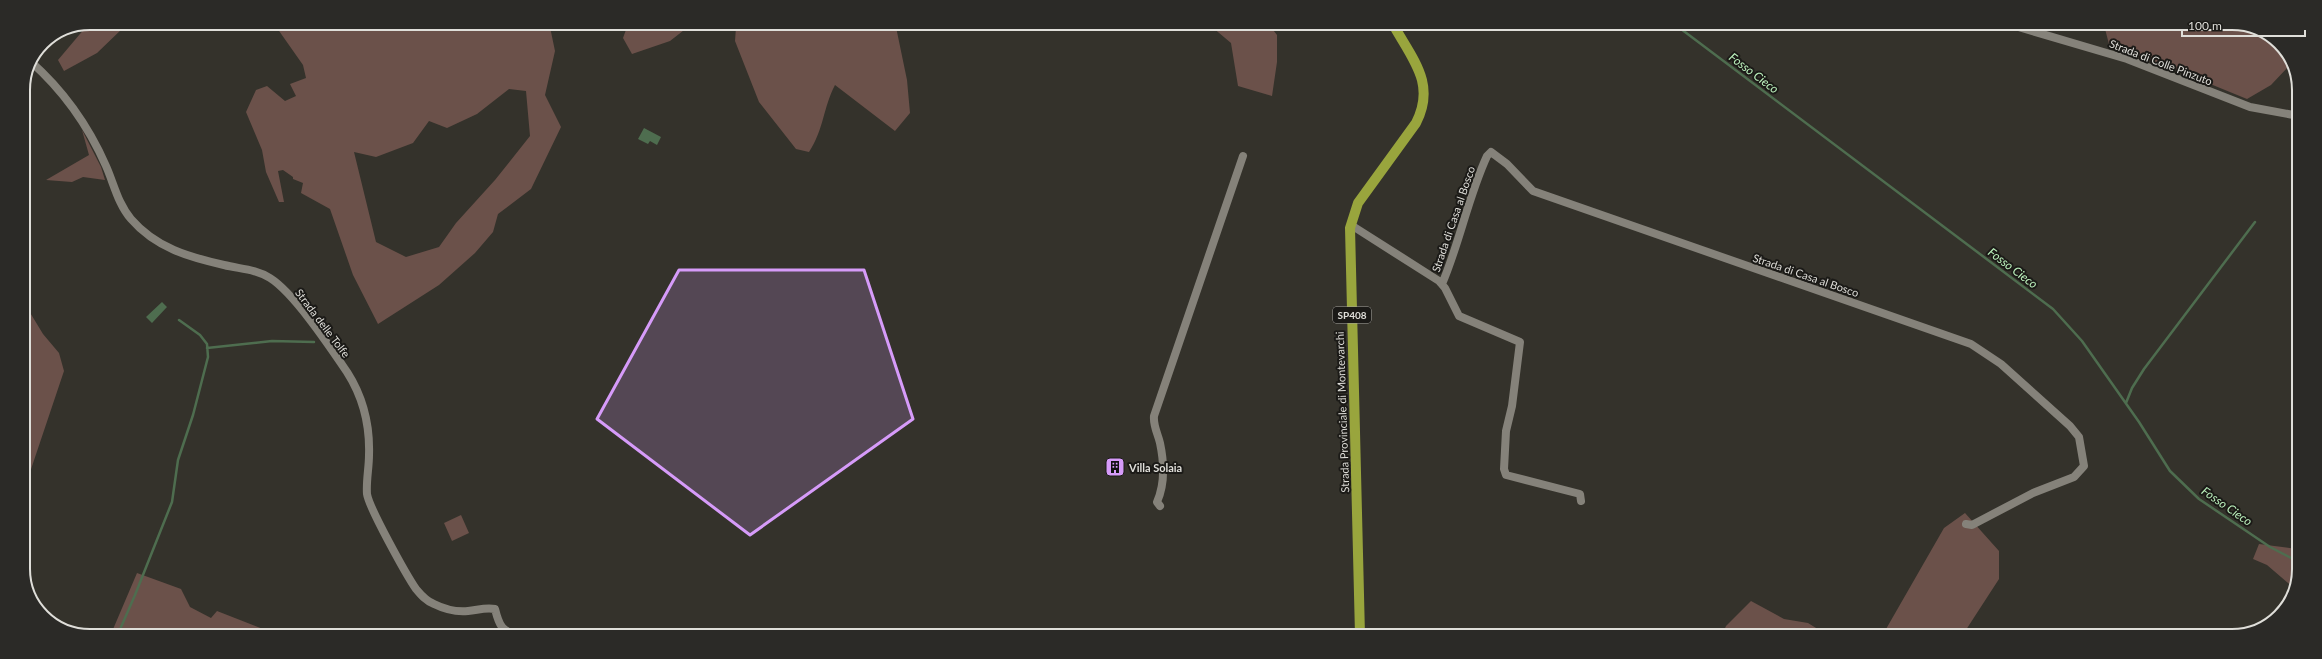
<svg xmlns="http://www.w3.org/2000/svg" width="2322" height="659" viewBox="0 0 2322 659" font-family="Lato,sans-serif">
<rect width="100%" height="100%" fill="#34322b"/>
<!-- green -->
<path fill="#6b514a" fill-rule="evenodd" d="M 2104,25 L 2249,25 L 2283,46 L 2290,65 L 2271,85 L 2247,99 L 2181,72 L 2110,48 Z
M 1270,26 L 1277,35 L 1277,62 L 1272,96 L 1238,86 L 1231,43 L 1212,27 Z
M 550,27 L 555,51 L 545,95 L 561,127 L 531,189 L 498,214 L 493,232 L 475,253 L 439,285 L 378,324 L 353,275 L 330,209 L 301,193 L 303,183 L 293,179 L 293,177 L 283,170 L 278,171 L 284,202 L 279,202 L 266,172 L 262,150 L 246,112 L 256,90 L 267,86 L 285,101 L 296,96 L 290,84 L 306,78 L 303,65 L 277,28 ZM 509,89 L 526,91 L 530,136 L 495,180 L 456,223 L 439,247 L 406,257 L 376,242 L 354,152 L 376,157 L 413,143 L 429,121 L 447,128 L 477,114 Z
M 627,27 L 688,27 L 670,41 L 632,54 L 623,38 Z
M 736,27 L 896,27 L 907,80 L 910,113 L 895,131 L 835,85 C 823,108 824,129 809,152 L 796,149 L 759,102 L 735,41 Z
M 85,28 L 123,28 L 97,53 L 64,71 L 58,60 Z
M 82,130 L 101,167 L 105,180 L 83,177 L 72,182 L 46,180 L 89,155 Z
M 23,301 L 43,334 L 59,353 L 64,371 L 23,493 Z
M 1965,513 L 1999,551 L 1999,579 L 1962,636 L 1882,636 L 1944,528 Z
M 461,515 L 469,533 L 452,541 L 444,523 Z
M 2259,544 L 2297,549 L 2297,586 L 2295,589 L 2267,565 L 2253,559 Z
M 137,573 L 181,589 L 190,607 L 211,618 L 217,611 L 276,634 L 111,634 Z
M 1751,601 L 1784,619 L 1808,623 L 1829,636 L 1722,635 L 1726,626 Z"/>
<!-- water -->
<path fill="#4e6d4f" d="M 644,128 L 661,137 L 657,145 L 650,141 L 648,144 L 638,139 Z
M 162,302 L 167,307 L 152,323 L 146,317 Z"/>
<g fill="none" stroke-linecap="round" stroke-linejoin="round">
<!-- stream -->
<path stroke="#4e6d4f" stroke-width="2.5" d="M 1677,26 L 2053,309 L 2082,341 L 2139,422 L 2170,471 L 2199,499 L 2270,547 L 2297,561
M 207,348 L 272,341 L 314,342
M 2126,403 L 2132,388 L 2144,369 L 2255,222
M 118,634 L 135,595 L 172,502 L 178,460 L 193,415 L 208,357 L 207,344 L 200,335 L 179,320"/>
<!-- minor -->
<path stroke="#85827a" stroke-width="8" d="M 2015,26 L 2127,59 L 2250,107 L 2299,116
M 30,61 C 63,90 88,125 106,166 C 114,184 118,204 131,219 C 156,248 189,257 224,265 C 240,269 256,269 270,278 C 294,293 330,347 347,372 C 363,397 370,426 369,455 C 369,468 366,481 367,494 C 369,508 407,576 416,589 C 421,595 426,601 434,604 C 444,609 457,612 468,611 C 478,610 486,607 495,609 C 499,625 502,633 519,634
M 1351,225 L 1439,281 L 1445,288 L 1459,316 L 1520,342 L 1512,406 L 1506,431 L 1504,469 L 1506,475 L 1580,494 L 1581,501
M 1442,284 C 1460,242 1468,197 1487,156 L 1491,152 L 1507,164 L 1533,191 L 1971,344 L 2001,364 L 2070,426 L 2079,437 L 2084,466 L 2074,477 L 2033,493 L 1972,525 L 1966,524
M 1160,506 L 1157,502 C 1165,484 1164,462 1160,443 C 1158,434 1153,426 1154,416 L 1243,156"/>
<!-- primary -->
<path stroke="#99a53d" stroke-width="10" d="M 1360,635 L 1350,228 L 1358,203 L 1416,123 C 1436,84 1413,60 1394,26"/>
</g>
<!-- marked area -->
<path fill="#d69bf9" fill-opacity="0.2" stroke="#d69bf9" stroke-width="3" stroke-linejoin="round" d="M 679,270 L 864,270 L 913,419 L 750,535 L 597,419 Z"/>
<!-- icons -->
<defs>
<g id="building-square" transform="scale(1)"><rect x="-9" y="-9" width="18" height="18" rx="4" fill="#d69bf9" stroke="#1b1a17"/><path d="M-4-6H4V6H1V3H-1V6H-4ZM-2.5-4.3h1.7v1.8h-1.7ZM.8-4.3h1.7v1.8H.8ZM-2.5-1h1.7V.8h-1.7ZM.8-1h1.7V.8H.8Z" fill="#111"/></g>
</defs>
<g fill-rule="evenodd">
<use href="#building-square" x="1115" y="467"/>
</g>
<g text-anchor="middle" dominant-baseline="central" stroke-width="4" stroke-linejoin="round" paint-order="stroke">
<!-- shield labels -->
<rect fill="#1b1a17" stroke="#a4a39f" stroke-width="1" x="1333" y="307" width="38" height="16" rx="3"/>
<g font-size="10" font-weight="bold" fill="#dfded9">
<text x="1352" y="315">SP408</text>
</g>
<!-- street labels -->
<g font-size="11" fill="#dfded9" stroke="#1b1a17">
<text transform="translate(2161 62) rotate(21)">Strada di Colle Pinzuto</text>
<text transform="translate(1453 219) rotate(-71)">Strada di Casa al Bosco</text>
<text transform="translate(1806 275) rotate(19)">Strada di Casa al Bosco</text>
<text transform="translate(323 323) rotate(53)">Strada delle Tolfe</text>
<text transform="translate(1342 412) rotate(-92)">Strada Provinciale di Montevarchi</text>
</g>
<!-- poi labels -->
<g font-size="11" font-weight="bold" fill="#dfded9" stroke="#1b1a17" text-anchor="start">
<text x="1129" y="467">Villa Solaia</text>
</g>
<!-- water labels -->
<g font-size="12" font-style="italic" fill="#bdf3be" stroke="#1b1a17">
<text transform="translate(1754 73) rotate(37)">Fosso Cieco</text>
<text transform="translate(2013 268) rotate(37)">Fosso Cieco</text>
<text transform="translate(2227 506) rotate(35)">Fosso Cieco</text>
</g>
</g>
<!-- crop -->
<path d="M0 0H2322V659H0ZM90 30H2232A60 60 0 0 1 2292 90V569A60 60 0 0 1 2232 629H90A60 60 0 0 1 30 569V90A60 60 0 0 1 90 30Z" fill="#2b2a27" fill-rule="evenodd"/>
<path fill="none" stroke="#dfded9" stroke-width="2" d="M90 30H2232A60 60 0 0 1 2292 90V569A60 60 0 0 1 2232 629H90A60 60 0 0 1 30 569V90A60 60 0 0 1 90 30Z"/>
<!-- scale -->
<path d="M2182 30v6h123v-6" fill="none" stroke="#dfded9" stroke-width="2"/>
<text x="2188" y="30" font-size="12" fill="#dfded9" stroke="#1b1a17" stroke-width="3" paint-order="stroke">100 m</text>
</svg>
